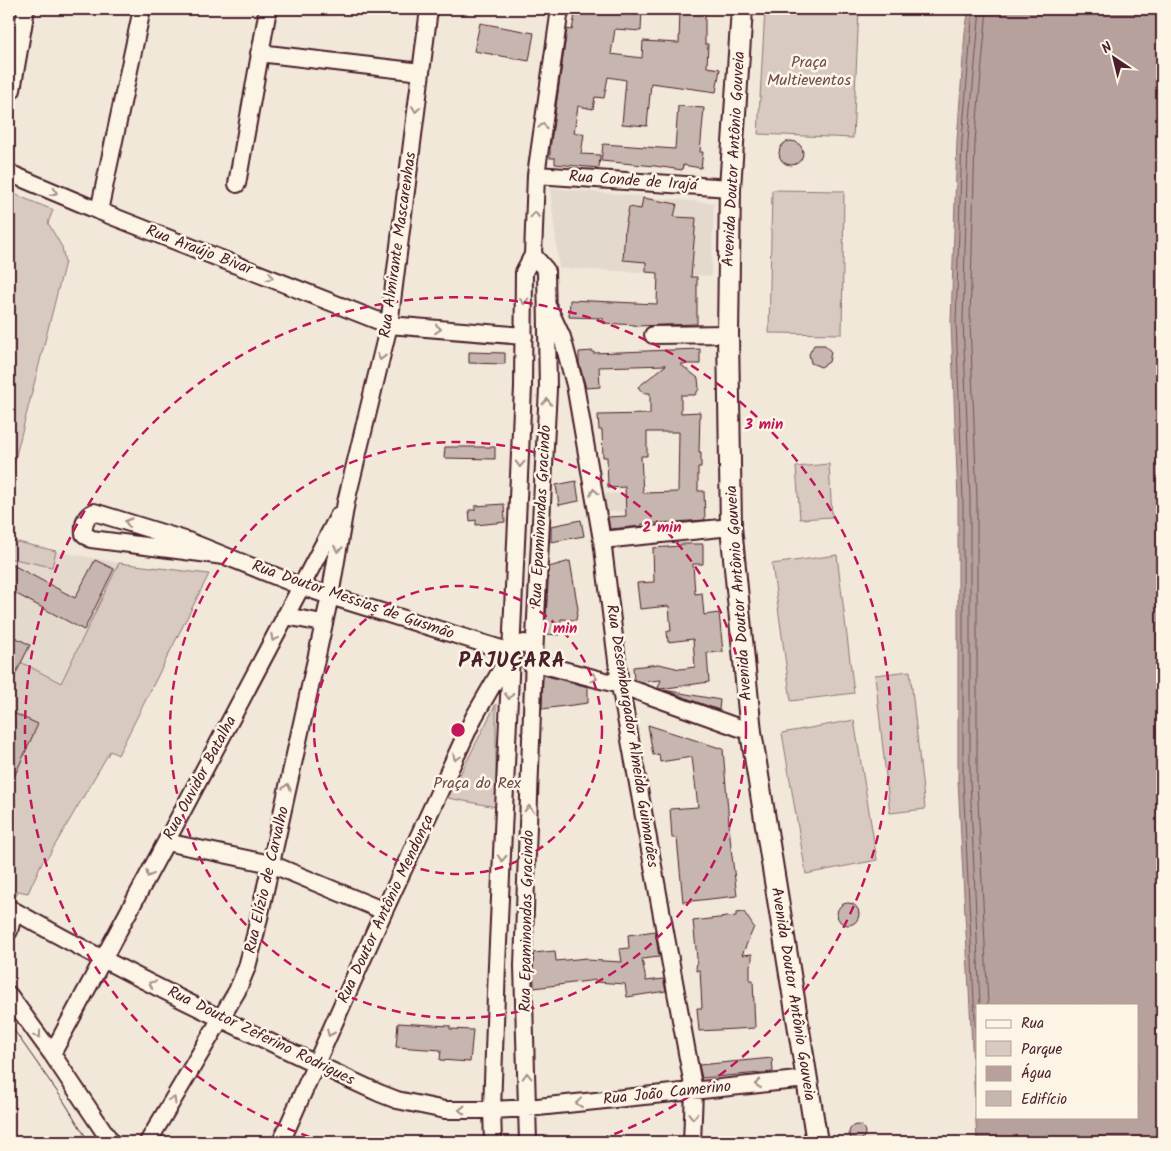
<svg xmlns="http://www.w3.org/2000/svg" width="1171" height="1151" viewBox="0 0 1171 1151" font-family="Kalam,sans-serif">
<rect width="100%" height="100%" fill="#f1e8da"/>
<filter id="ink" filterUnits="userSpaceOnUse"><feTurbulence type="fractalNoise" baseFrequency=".02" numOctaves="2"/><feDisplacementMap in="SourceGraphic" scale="10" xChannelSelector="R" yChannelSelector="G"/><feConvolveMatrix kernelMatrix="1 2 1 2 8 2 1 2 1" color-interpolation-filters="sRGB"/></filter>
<g filter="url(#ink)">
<!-- built -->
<path fill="#e4d9cd" d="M 550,188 L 714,203 L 711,276 L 559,268 Z
M 704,491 L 705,508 L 602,512 L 602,494 Z
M 56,551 L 119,563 L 61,683 L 9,656 L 9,558 L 52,567 Z"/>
<!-- green -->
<path fill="#d8cac0" stroke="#917476" d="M 765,9 L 859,9 L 853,138 L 758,134 Z
M 772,190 L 844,191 L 842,334 L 769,333 Z
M 9,192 L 53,210 L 48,223 L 62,247 L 65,262 L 9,483 Z
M 829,464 L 832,517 L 800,519 L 796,467 Z
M 9,540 L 56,551 L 52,567 L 9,558 Z
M 837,555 L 854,693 L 791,701 L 772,564 Z
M 119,563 L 209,574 L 118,755 L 110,751 L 48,857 L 42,862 L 28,893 L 18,891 L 11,907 L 9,906 L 9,656 L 61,683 Z
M 910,671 L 925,809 L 890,813 L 875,675 Z
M 496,704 L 496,807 L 448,798 Z
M 854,720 L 877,860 L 806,874 L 782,733 Z"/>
<!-- water -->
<path fill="#b6a19c" stroke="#8b6d6f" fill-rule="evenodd" d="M 969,9 L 1162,9 L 1162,1142 L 977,1142 L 958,780 L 958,500 L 951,322 L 957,140 L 965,32 ZM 977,1005 L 1137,1005 L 1137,1117 L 977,1117 Z"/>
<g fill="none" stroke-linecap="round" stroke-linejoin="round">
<!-- shore -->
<path stroke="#755358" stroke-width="1" d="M 973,9 L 962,140 L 956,322 L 963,500 L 963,780 L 977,1061
M 980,9 L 968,141 L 963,322 L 970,499 L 970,780 L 980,1005
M 987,9 L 975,141 L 970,322 L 977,499 L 977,780 L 988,1005"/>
</g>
<!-- building -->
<path fill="#c7b6af" stroke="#4a1f2b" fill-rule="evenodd" d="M 576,9 L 642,9 L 641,31 L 615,29 L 611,54 L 642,58 L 643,41 L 679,43 L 680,9 L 705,9 L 705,44 L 708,44 L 707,67 L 720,69 L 716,92 L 651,83 L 647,126 L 622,124 L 626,80 L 608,77 L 604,98 L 595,97 L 593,109 L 578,106 L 574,133 L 584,134 L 581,154 L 600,155 L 599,168 L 555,164 L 555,158 L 550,158 L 550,149 L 567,29 L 572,30 Z
M 480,23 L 534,33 L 529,61 L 474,51 Z
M 678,106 L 704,108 L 700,152 L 703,152 L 701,168 L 683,165 L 682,170 L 655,166 L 601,161 L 603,144 L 675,149 Z
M779 153a12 12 0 1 1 24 0a12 12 0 1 1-24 0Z
M 643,198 L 677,204 L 674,217 L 696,218 L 691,277 L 697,277 L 697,324 L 635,326 L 635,325 L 603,323 L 603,318 L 569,317 L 570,300 L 657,304 L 658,273 L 646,272 L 646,262 L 623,260 L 625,228 L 629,207 L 641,209 Z
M 814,345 L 825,345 L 831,352 L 829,362 L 821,367 L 811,363 L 809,354 Z
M 700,349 L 700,364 L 680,364 L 698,378 L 699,389 L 695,395 L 681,395 L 681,413 L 700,412 L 699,452 L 701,452 L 701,467 L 698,467 L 698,491 L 704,491 L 705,520 L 642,524 L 642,526 L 610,529 L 608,517 L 626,516 L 625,487 L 608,488 L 607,457 L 603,457 L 602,430 L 599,430 L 598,415 L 650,414 L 650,393 L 643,393 L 638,387 L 666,365 L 599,367 L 600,387 L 586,388 L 579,363 L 579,352 L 593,351 L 593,353 ZM 647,432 L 679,432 L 678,492 L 643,493 L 641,456 L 647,456 Z
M 469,352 L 505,353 L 505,364 L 469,363 Z
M 445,447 L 495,447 L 495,459 L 444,458 Z
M 576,481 L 579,501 L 559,505 L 556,485 Z
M 504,504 L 505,522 L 476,525 L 476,520 L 470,521 L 469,510 L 475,510 L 475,506 Z
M 581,520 L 584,536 L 551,542 L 551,526 Z
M 680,544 L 703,544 L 703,564 L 693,564 L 695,594 L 702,593 L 704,615 L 719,613 L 723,652 L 707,653 L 709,682 L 660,689 L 658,688 L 661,680 L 642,682 L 634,680 L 633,667 L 659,664 L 680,669 L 695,667 L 693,639 L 668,642 L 667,631 L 671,631 L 669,606 L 640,609 L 637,583 L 654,582 L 653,548 L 680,546 Z
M 95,560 L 114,569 L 84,630 L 9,590 L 9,563 L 75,598 Z
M 570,561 L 578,609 L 576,620 L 561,619 L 560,635 L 545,634 L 549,567 Z
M 9,634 L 30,645 L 9,687 Z
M 543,675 L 588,687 L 588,703 L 542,709 Z
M 664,690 L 720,700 L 719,710 Z
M 9,711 L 38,724 L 9,788 Z
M 648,725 L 723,749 L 731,848 L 737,896 L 683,902 L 677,838 L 672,838 L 670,809 L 698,807 L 692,757 L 660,762 L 659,754 L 653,755 Z
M837 914a11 11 0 1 1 22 0a11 11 0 1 1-22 0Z
M 744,912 L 754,927 L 742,955 L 752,954 L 752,962 L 750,965 L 750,980 L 753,980 L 755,1028 L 699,1031 L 697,1008 L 702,1008 L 700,970 L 696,971 L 697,958 L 693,921 L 736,916 L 736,913 Z
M 655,931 L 659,957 L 642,959 L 646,981 L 663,979 L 666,991 L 627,997 L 625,984 L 596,982 L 596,980 L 534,988 L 533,953 L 555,951 L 556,961 L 587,958 L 587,960 L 622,962 L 620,949 L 629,948 L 628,935 Z
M 398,1023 L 450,1026 L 450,1029 L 473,1030 L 470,1062 L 440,1060 L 441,1050 L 396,1047 Z
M 772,1058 L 773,1072 L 702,1078 L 699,1065 Z
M849 1133a8 8 0 1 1 16 0a8 8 0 1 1-16 0Z"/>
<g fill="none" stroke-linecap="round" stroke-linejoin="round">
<!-- minor casing -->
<g stroke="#4a1f2b" stroke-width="20">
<path id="minor" d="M 259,53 L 421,72
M 12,90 L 26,9
M 9,173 L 99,211 L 389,325 L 524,336
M 536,175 L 730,188
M 237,184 L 268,9
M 99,211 L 142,9
M 549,309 L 562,337 L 575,385 L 602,540 L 620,685 L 694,1091 L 692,1142
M 653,335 L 728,334
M 602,540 L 731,527
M 224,556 L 91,539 L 84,534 C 83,524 85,516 94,512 L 188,541 L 300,586 L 330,596 L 511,652
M 285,616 L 323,623
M 530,662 L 534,656 L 544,665 L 620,685 L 751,732
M 166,842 L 271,864 L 384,911
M 9,908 C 129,976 254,1036 379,1093 L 397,1100 L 445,1110 L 492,1110 L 528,1108 L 807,1079
M 9,931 L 14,911
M 9,995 L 52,1054 L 111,1142
M 52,1054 L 166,842 L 339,515
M 148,1142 L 237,991 L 247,967 L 255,936 L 330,596 L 346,502 L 389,325 L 429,9
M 281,1142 L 384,911 L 474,717 L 515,646 L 524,643 L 531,647 L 534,656
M 493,1142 L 492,1110 L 497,965 L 523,387 L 524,272 L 533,255 L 536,175 L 560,9
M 528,1142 L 523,966 L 534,656 L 548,389 L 546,270 L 533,255"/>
</g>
<!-- major casing -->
<g stroke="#4a1f2b" stroke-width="24">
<path id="major" d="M 742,9 L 730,188 L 728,334 L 731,527 L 751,732 L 817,1142"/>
</g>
<!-- minor -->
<use href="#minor" stroke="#fcf5e5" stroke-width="16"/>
<!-- major -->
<use href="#major" stroke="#fcf5e5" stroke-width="20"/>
<!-- tram -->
<path stroke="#4a1f2b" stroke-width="1" d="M 9,1023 L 63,1100 L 89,1142"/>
</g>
<!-- one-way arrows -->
<defs><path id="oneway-chevron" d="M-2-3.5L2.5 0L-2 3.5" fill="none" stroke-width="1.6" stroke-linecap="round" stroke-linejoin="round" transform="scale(1.25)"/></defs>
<g stroke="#a38a88">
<use href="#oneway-chevron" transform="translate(416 109) rotate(97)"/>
<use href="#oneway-chevron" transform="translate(543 126) rotate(-82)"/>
<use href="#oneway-chevron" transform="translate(54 192) rotate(23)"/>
<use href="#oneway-chevron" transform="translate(535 215) rotate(-88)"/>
<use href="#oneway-chevron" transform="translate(270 277) rotate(22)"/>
<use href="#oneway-chevron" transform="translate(524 301) rotate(90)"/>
<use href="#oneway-chevron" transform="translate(438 329) rotate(5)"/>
<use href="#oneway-chevron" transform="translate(381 357) rotate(104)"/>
<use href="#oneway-chevron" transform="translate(547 402) rotate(-87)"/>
<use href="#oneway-chevron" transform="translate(520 464) rotate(92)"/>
<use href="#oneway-chevron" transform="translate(594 492) rotate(-99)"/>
<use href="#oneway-chevron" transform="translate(128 522) rotate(-163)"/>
<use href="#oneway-chevron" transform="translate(338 549) rotate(99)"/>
<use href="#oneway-chevron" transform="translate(274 638) rotate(118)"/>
<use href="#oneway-chevron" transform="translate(594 678) rotate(15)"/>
<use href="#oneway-chevron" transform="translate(509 696) rotate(93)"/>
<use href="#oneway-chevron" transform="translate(456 757) rotate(115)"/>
<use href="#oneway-chevron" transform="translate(287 787) rotate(-78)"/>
<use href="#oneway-chevron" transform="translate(529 809) rotate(-88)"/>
<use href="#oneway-chevron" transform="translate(502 858) rotate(93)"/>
<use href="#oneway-chevron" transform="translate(149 874) rotate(119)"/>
<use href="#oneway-chevron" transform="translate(152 984) rotate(-154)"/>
<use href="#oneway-chevron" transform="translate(330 1033) rotate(114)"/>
<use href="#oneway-chevron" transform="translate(38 1035) rotate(54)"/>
<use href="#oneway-chevron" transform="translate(527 1076) rotate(-91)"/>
<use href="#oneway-chevron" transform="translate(758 1084) rotate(174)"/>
<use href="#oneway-chevron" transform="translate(173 1100) rotate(-59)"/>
<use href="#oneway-chevron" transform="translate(579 1103) rotate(174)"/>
<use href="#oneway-chevron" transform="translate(462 1110) rotate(180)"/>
<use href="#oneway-chevron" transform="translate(693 1116) rotate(92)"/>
</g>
</g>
<!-- distance rings -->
<g fill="none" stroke="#c2185b" stroke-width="2.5" stroke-dasharray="9 6">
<circle cx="458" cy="730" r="144"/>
<circle cx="458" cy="730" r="288"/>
<path d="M324 1142A433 433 0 1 1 592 1142"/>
</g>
<g text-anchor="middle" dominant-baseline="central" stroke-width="5" stroke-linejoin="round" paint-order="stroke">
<!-- park labels -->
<g font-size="16" fill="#6e4a50" stroke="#fcf5e5">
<text x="809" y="62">Praça<tspan x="809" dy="18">Multieventos</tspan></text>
<text x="477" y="783">Praça do Rex</text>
</g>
<!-- street labels -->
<g font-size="16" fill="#4a1f2b" stroke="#fcf5e5">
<text transform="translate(734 159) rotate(-87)">Avenida Doutor Antônio Gouveia</text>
<text transform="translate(633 181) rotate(4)">Rua Conde de Irajá</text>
<text transform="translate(398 245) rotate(-82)">Rua Almirante Mascarenhas</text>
<text transform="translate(199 250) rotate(21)">Rua Araújo Bivar</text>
<text transform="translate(541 516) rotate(-87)">Rua Epaminondas Gracindo</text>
<text transform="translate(739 593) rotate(-94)">Avenida Doutor Antônio Gouveia</text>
<text transform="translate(353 600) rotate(19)">Rua Doutor Messias de Gusmão</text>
<text transform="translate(632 736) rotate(81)">Rua Desembargador Almeida Guimarães</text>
<text transform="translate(200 778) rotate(-62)">Rua Ouvidor Batalha</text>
<text transform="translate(267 880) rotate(-77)">Rua Elízio de Carvalho</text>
<text transform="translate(386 909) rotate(-65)">Rua Doutor Antônio Mendonça</text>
<text transform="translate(527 921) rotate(-89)">Rua Epaminondas Gracindo</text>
<text transform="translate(793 994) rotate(81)">Avenida Doutor Antônio Gouveia</text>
<text transform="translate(261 1036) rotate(26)">Rua Doutor Zeferino Rodrigues</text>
<text transform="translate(667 1093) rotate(-6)">Rua João Camerino</text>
</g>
<!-- district labels -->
<g font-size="21" font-weight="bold" letter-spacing="1" fill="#4a1f2b" stroke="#fcf5e5">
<text x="512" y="661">PAJUÇARA</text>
</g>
</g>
<circle cx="458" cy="730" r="8" fill="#c2185b" stroke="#fcf5e5" stroke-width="2.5"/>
<g font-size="15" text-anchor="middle" font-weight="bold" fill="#c2185b" stroke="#fcf5e5" stroke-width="5" stroke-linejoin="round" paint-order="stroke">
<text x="764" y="429">3 min</text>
<text x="662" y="532">2 min</text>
<text x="560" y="633">1 min</text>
</g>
<!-- margin -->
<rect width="1171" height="1151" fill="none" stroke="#fcf5e5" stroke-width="30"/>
<rect x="15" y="15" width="1141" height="1121" fill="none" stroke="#4a1f2b" stroke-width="2" filter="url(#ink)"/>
<!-- legend -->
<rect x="976" y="1004" width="162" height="115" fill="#fcf5e5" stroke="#b59f9b"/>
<rect x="986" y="1020" width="25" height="8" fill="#fcf5e5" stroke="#b59f9b"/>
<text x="1021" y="1028" font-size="15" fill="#4a1f2b">Rua</text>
<rect x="986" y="1041" width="25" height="15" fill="#d8cac0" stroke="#b59f9b"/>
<text x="1021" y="1054" font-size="15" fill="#4a1f2b">Parque</text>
<rect x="986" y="1066" width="25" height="15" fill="#b6a19c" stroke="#b59f9b"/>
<text x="1021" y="1078" font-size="15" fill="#4a1f2b">Água</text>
<rect x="986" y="1091" width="25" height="15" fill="#c7b6af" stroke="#b59f9b"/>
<text x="1021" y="1104" font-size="15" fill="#4a1f2b">Edifício</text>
<!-- north arrow -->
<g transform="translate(1114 58) rotate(325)" stroke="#fcf5e5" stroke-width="4" paint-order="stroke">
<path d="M0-4L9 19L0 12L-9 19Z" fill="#4a1f2b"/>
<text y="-8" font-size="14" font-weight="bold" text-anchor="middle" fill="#4a1f2b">N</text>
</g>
</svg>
